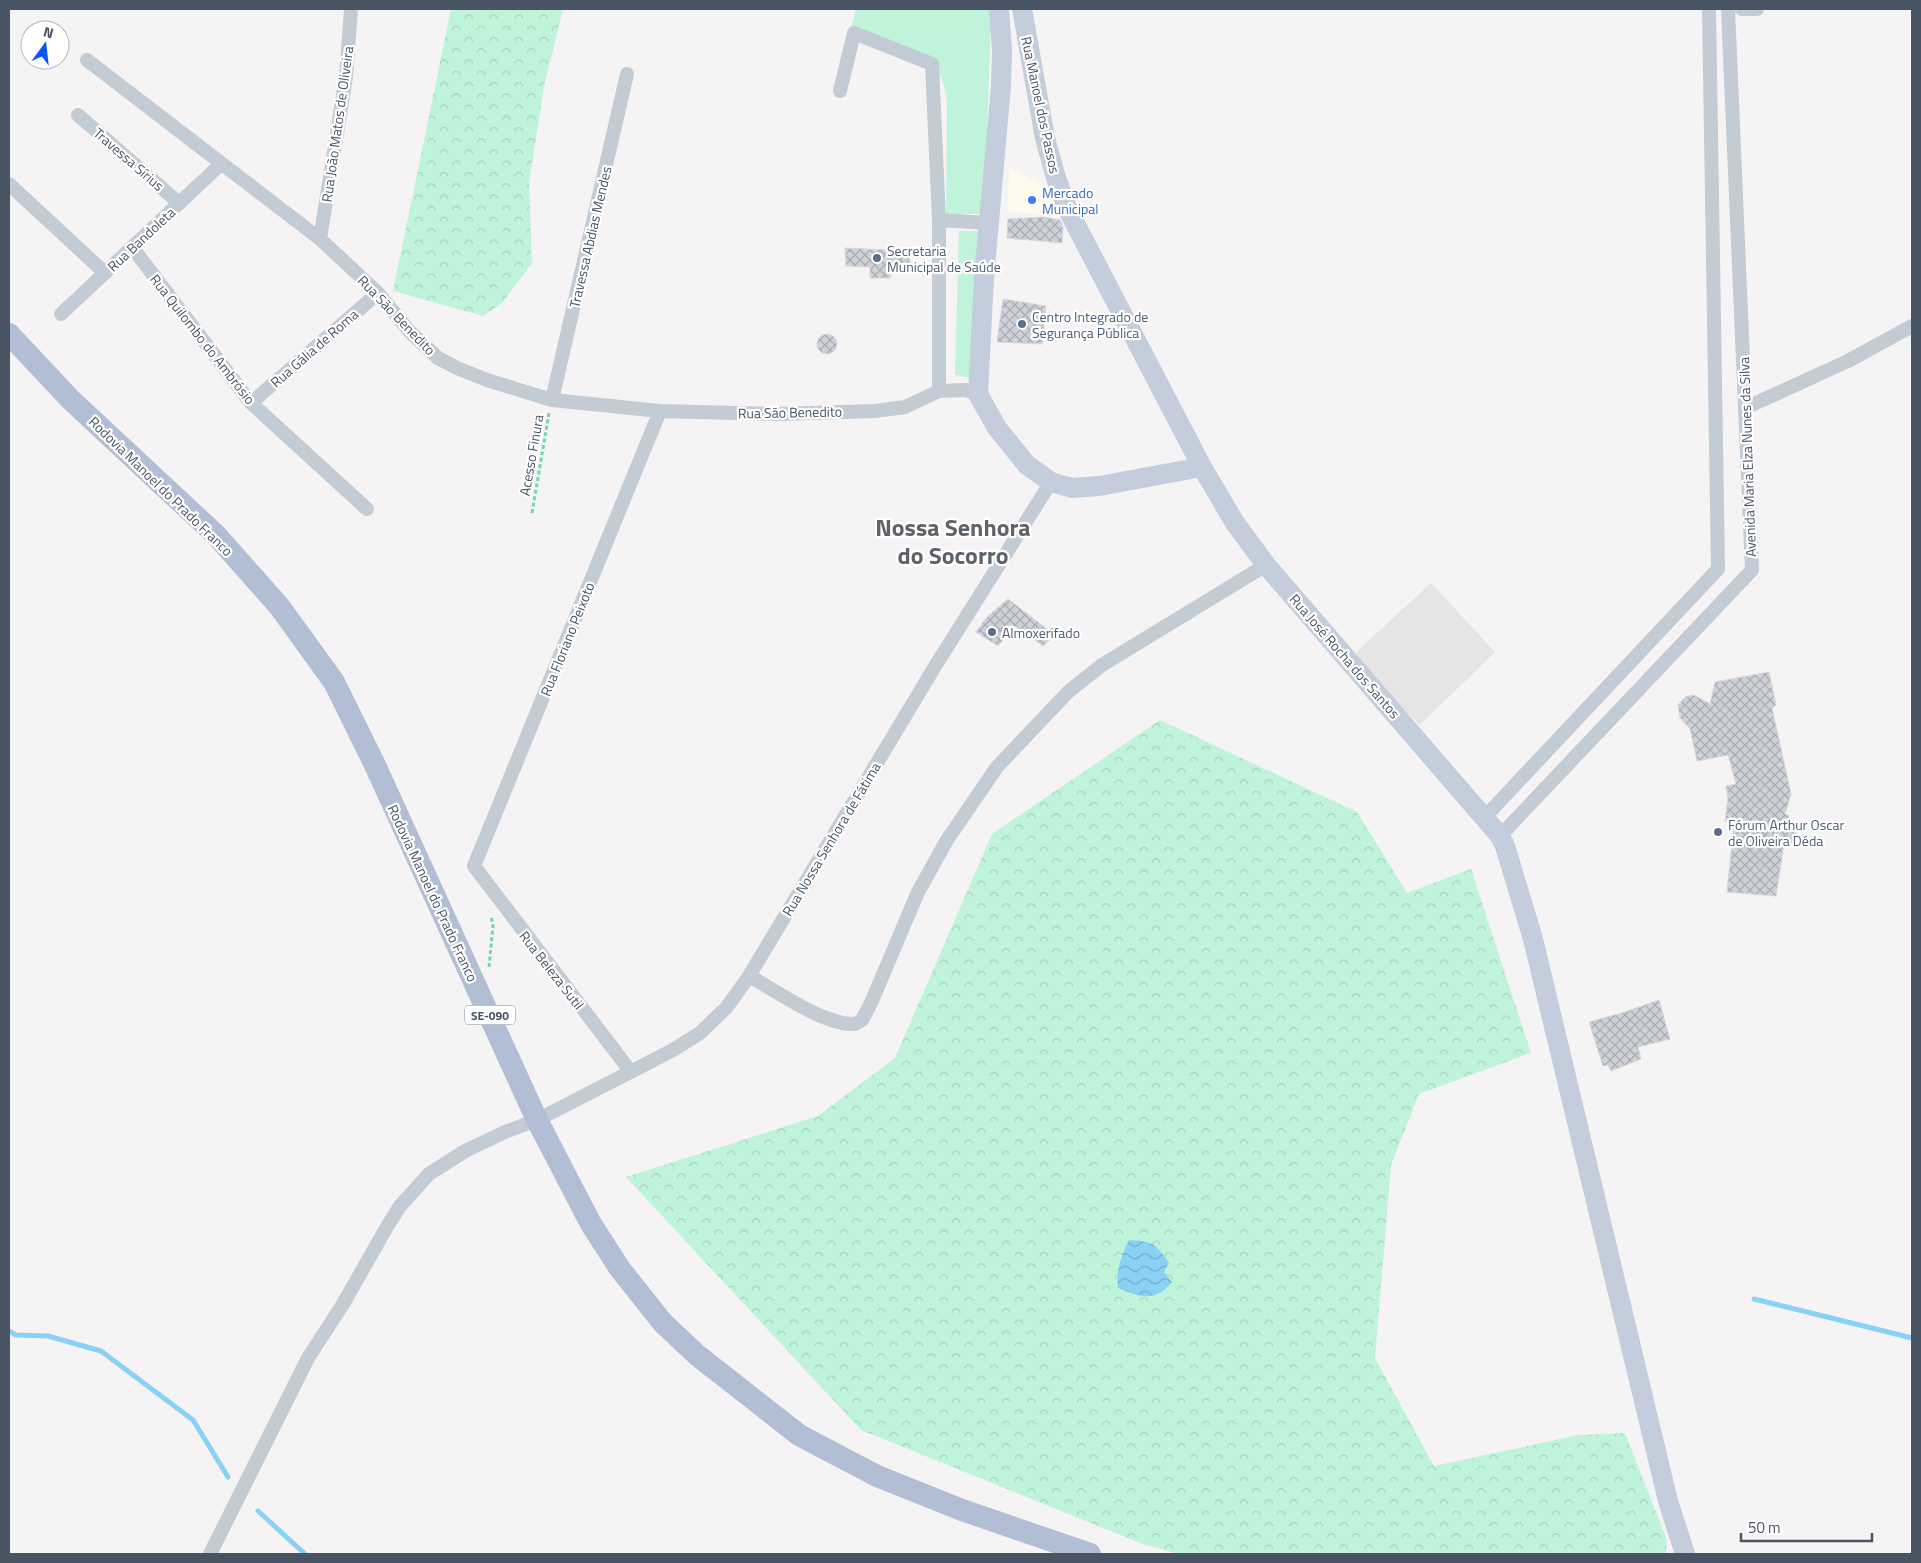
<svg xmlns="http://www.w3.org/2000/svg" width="1921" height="1563" viewBox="0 0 1921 1563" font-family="'Titillium Web',sans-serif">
<defs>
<pattern id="forest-crowns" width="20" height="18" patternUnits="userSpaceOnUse" patternTransform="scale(1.25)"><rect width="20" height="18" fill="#bff4da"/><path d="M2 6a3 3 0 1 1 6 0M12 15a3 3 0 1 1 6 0" fill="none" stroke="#a6d3be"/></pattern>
<pattern id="water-waves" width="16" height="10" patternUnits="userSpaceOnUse" patternTransform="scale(1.25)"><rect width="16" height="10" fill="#89d2f5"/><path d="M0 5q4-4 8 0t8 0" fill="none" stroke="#72adca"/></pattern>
<pattern id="building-cross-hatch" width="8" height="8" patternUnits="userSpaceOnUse" patternTransform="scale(1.25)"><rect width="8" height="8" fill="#ced1d8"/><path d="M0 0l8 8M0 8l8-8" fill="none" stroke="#a9acb3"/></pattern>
</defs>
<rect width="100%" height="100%" fill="#f5f3f3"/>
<!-- commercial -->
<path fill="#fefbee" d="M 1009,168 L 1050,188 L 1063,217 L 1008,211 Z"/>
<!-- education -->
<path fill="#e6e4e5" d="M 1431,583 L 1495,652 L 1420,725 L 1351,657 Z"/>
<!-- green -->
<path fill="#bff4da" d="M 856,9 L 990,9 L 991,21 L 984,214 L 946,214 L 947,102 L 944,86 L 935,61 L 851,28 Z
M 959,231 L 978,231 L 971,378 L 955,375 Z"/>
<!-- forest -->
<path fill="url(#forest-crowns)" d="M 451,9 L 563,9 L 544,86 L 529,183 L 532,263 L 503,302 L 483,316 L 393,291 Z
M 1160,720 L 1357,812 L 1407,893 L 1471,869 L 1531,1053 L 1419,1094 L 1391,1165 L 1375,1358 L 1434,1466 L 1578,1435 L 1625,1433 L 1667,1540 L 1666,1554 L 1178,1554 L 1140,1543 L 861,1430 L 626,1177 L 818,1116 L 895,1058 L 992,834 Z"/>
<!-- water -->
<path fill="url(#water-waves)" d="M 1129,1240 C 1151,1241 1157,1244 1169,1263 L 1164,1272 L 1172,1282 C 1155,1303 1140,1297 1118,1288 C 1116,1270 1121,1256 1129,1240 Z"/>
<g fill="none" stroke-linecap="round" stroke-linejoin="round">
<!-- stream -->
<path stroke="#89d2f5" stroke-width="5" d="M 1754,1299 L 1912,1338
M 9,1331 L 16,1335 L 48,1336 L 101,1351 L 193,1420 L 228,1477
M 258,1511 L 305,1554"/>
</g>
<!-- building -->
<path fill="url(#building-cross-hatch)" stroke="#d6d8de" d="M 1043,217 L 1060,220 L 1063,227 L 1062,243 L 1007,238 L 1008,219 Z
M 845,248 L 908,251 L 911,268 L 892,267 L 890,278 L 870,278 L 870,267 L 846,266 Z
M 1003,299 L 1046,306 L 1042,344 L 997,342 Z
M817 344a10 10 0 1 1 20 0a10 10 0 1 1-20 0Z
M 1008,599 L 1055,635 L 1043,646 L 1015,626 L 998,646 L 976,632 L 987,617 Z
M 1769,672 L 1776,705 L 1772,708 L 1791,794 L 1785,814 L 1789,816 L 1784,828 L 1796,829 L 1795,843 L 1784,844 L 1776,896 L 1727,892 L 1734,823 L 1725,821 L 1728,799 L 1726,786 L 1736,784 L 1728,755 L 1697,761 L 1690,729 L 1680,718 L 1678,705 L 1685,697 L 1694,695 L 1710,704 L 1715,682 Z
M 1659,1000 L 1670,1039 L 1638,1047 L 1641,1059 L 1611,1071 L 1608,1065 L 1603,1066 L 1589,1022 L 1625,1012 Z"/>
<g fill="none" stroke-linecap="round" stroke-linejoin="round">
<!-- path -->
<path stroke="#73d6b1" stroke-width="3" stroke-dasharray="4 2.5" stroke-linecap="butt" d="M 532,513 L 549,413
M 489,967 L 493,926 L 491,916"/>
<!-- street -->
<path stroke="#c3cbd5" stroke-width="14" d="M 1742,9 L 1757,9
M 87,60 L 320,239 L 378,293 L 410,332 L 438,358 L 457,368 L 487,380 L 552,400 L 660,411 L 778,414 L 875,411 L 905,407 L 939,391 L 966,390 L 978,394
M 840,91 L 854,33 L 932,64 L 939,220 L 939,391
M 78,115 L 179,203
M 9,184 L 105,273
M 939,220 L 989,223
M 320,239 L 346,77 L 351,9
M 132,247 L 251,403 L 367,509
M 61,314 L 221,164
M 552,400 L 627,74
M 251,403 L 378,293
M 1745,408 L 1848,361 L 1912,326
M 1484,818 L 1718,569 L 1709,9
M 1500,836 L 1752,570 L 1728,9
M 749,976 C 777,991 823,1025 855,1024 L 862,1020 L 871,1003 L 918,892 L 947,840 L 997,767 L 1068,692 L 1102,665 L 1266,565
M 631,1072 L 474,866 L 660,411
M 210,1554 L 308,1358 L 343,1304 L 388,1225 L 400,1206 L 429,1174 L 465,1151 L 505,1132 L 537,1120 L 673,1050 L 700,1033 L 727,1007 L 749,976 L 934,668 L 1051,482"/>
<!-- secondary -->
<path stroke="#c4cddc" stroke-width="20" d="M 999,9 L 1002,50 L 1001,86 L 984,278 L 978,394 L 997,428 L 1027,465 L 1051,482 L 1072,488 L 1099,486 L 1202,467
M 1022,9 L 1045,138 L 1056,178 L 1068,210 L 1202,467 L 1235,523 L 1266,565 L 1500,836 L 1505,846 L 1533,939 L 1668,1501 L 1685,1554"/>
<!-- primary -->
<path stroke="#b1bed3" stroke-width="22" d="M 9,334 L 71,400 L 216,535 L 279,606 L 334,682 L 374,763 L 537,1120 L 591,1224 L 620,1269 L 663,1323 L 697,1355 L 799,1435 L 877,1476 L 962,1510 L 1090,1554"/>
</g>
<!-- markers -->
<circle fill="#3f7fe0" stroke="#fff" stroke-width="2" cx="1032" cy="200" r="5"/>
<g fill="#5c6f8a" stroke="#fff" stroke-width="2">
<circle cx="877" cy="258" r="5"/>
<circle cx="1022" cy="324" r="5"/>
<circle cx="992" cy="632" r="5"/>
<circle cx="1718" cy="832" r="5"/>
</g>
<g text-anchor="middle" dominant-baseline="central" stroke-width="4.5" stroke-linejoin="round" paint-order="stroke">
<!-- shield labels -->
<rect fill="#fff" stroke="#7f8792" stroke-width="1" x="465" y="1005.5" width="50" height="19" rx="4"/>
<g font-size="12" font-weight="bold" fill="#485363">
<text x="490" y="1015">SE-090</text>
</g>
<!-- street labels -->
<g font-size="14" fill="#485363" stroke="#fff">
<text transform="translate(1041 105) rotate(78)">Rua Manoel dos Passos</text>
<text transform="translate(337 124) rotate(-82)">Rua João Matos de Oliveira</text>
<text transform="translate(129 159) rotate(41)">Travessa Sírius</text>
<text transform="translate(590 237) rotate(-77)">Travessa Abdias Mendes</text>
<text transform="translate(141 239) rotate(-43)">Rua Bandoleta</text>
<text transform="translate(397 315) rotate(46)">Rua São Benedito</text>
<text transform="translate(203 339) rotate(52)">Rua Quilombo do Ambrósio</text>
<text transform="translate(314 348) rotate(-41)">Rua Gália de Roma</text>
<text transform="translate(790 412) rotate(-1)">Rua São Benedito</text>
<text transform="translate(531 455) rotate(-80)">Acesso Finura</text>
<text transform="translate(1747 457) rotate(-92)">Avenida Maria Elza Nunes da Silva</text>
<text transform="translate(161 486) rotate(44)">Rodovia Manoel do Prado Franco</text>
<text transform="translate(567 639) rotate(-68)">Rua Floriano Peixoto</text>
<text transform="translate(1345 656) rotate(49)">Rua José Rocha dos Santos</text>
<text transform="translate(831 839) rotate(-59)">Rua Nossa Senhora de Fátima</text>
<text transform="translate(433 893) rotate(65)">Rodovia Manoel do Prado Franco</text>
<text transform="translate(552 970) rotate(52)">Rua Beleza Sutil</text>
</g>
<!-- shop labels -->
<g font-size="14" fill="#366cbe" stroke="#fff" text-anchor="start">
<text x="1042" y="192">Mercado<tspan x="1042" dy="16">Municipal</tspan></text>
</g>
<!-- service labels -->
<g font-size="14" fill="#4e5e75" stroke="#fff" text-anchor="start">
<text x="887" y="250">Secretaria<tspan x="887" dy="16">Municipal de Saúde</tspan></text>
<text x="1032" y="316">Centro Integrado de<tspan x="1032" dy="16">Segurança Pública</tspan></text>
<text x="1002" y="632">Almoxerifado</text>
<text x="1728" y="824">Fórum Arthur Oscar<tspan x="1728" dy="16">de Oliveira Déda</tspan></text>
</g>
<!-- town labels -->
<g font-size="24" font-weight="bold" fill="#5e6269" stroke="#fff">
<text x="953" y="527">Nossa Senhora<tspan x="953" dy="28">do Socorro</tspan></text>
</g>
</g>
<!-- border -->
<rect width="1921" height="1563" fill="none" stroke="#485363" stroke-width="20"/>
<!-- north arrow -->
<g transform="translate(45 45) rotate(15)"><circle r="24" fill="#ffffff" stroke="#b6bac1"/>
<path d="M0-4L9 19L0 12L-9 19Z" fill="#0a56f7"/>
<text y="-8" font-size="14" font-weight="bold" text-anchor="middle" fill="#485363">N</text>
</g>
<!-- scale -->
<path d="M1741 1533v8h131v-8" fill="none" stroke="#485363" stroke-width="2.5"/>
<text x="1748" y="1533" font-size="15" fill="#485363" stroke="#ffffff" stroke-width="4" paint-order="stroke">50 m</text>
</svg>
